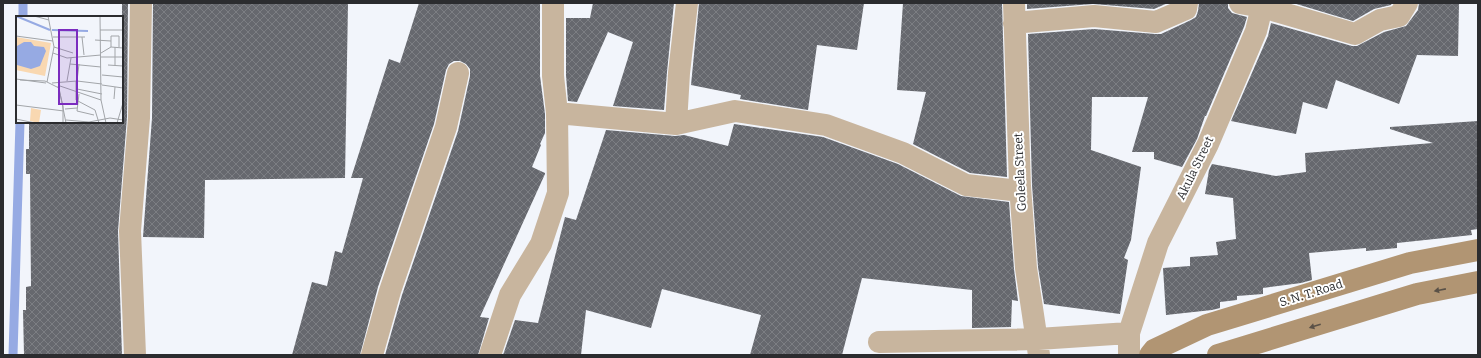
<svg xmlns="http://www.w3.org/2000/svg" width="1481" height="358" viewBox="0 0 1481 358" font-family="Bitter,serif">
<defs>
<pattern id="building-cross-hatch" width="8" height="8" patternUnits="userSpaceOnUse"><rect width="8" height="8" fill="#66686e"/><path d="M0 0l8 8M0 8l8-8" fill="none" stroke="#7c7e83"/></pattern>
</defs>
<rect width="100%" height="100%" fill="#f2f5fb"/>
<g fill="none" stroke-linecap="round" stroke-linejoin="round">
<!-- stream -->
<path stroke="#96aae3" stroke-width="9" d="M 23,17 L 23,3
M 13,355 L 20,122"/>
</g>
<!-- building -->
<path fill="url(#building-cross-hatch)" d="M 153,3 L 348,3 L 345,178 L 205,180 L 204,238 L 143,237 L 152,118 Z
M 419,3 L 540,3 L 540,76 L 545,114 L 545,133 L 540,144 L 541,145 L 532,167 L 545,173 L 545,174 L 480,317 L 489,318 L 478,355 L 385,355 L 402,295 L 458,131 L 470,76 L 470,69 L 466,64 L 460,61 L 454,61 L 449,64 L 446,70 L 434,124 L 378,287 L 360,355 L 292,355 L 312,282 L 327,286 L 335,251 L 342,253 L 363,178 L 351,178 L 389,59 L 400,63 Z
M 593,3 L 674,3 L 667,72 L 664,110 L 613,106 L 633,42 L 608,32 L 577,102 L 568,101 L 566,75 L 566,18 L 590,18 Z
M 699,3 L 864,3 L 857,50 L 817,45 L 808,110 L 740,99 L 741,95 L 691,85 Z
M 903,3 L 1002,3 L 1007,177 L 970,173 L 913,144 L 926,92 L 897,90 Z
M 1027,3 L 1168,3 L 1154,9 L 1093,4 L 1027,9 Z
M 1199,3 L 1228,3 L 1228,8 L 1232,13 L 1247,17 L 1244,27 L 1206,116 L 1205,116 L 1197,139 L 1182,167 L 1154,159 L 1154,152 L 1132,152 L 1148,97 L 1092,97 L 1091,150 L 1141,167 L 1131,240 L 1124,258 L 1128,260 L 1120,314 L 1044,304 L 1038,267 L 1032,185 L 1028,34 L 1094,29 L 1155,34 L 1161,34 L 1191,20 L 1196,17 L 1198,11 Z
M 1293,3 L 1392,3 L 1391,5 L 1374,9 L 1353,21 Z
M 1419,3 L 1459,3 L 1458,56 L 1417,55 L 1399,104 L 1336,80 L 1327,109 L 1303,102 L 1296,134 L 1231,121 L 1268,36 L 1271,23 L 1352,46 L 1357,46 L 1384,32 L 1406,26 L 1418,10 Z
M 122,4 L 128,4 L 127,117 L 118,231 L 122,355 L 24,355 L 23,310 L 26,310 L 26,287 L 31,286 L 30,174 L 26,174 L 26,149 L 29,149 L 29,122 L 122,122 Z
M 1478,121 L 1478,229 L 1471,230 L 1472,235 L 1397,243 L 1397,248 L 1366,251 L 1366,248 L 1309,253 L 1312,280 L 1301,283 L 1263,288 L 1263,294 L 1237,296 L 1237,300 L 1220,302 L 1220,308 L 1212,310 L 1166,315 L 1163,268 L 1190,266 L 1190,257 L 1218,255 L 1216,242 L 1236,239 L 1233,198 L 1205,194 L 1209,170 L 1212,164 L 1276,176 L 1306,172 L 1305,153 L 1433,143 L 1390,129 L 1390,127 Z
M 734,124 L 823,137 L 898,164 L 961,196 L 1009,202 L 1014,269 L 1018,301 L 1012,300 L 1011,327 L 972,328 L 972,290 L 862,278 L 842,355 L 750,355 L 761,315 L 662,289 L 651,328 L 586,310 L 581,355 L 503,355 L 515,320 L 538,323 L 565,217 L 576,220 L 606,130 L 675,136 L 684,135 L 728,146 Z"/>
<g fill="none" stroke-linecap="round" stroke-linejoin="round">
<!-- street -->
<path stroke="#c8b59e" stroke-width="22" d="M 1014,3 L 1020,186 L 1026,268 L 1039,355
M 1240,3 L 1262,7 L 1355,34 L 1380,20 L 1399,16 L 1407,3
M 1014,23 L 1094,16 L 1156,22 L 1186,9 L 1187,3
M 557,113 L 676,124 L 735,111 L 826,125 L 903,153 L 966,185 L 1020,191
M 676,124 L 679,73 L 687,3
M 1129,333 L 1158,243 L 1208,144 L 1256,31 L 1263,3
M 879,342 L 1038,339 L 1129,333 L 1129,355
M 135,355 L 130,231 L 139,118 L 141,3
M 372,355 L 390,291 L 446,127 L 458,73
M 490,355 L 510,295 L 541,244 L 558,193 L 557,113 L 553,76 L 553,3"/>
<!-- secondary -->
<path stroke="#b19573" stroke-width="22" d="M 1150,355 L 1154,350 L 1207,325 L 1410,263 L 1478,250
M 1218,355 L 1417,294 L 1478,282"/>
</g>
<!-- one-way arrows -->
<defs><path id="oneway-solid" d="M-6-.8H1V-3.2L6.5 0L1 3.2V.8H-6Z"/></defs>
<g fill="#5a5147">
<use href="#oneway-solid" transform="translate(1440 290) rotate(169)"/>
<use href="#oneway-solid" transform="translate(1315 326) rotate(163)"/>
</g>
<g text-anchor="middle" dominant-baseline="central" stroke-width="4" stroke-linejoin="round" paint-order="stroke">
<!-- street labels -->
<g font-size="12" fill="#2b2c2f" stroke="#fff">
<text transform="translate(1195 168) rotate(-64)">Akula Street</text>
<text transform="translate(1020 172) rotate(-93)">Goleela Street</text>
<text transform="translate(1311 293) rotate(-17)">S. N. T. Road</text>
</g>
</g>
<!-- overview -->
<g transform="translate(16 16)">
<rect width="107" height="107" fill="#f2f5fb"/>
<path d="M 0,21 L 35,27 L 29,60 L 0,54 ZM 15,92 L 25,94 L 23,107 L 14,105 Z" fill="#f9d8b1"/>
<path d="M 8,26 L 15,26 L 18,30 L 28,31 L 30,35 L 24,50 L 15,53 L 1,49 L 1,30 Z" fill="#96aae3"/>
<path fill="none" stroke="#96aae3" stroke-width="2" d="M 0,0 L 34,14M 36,14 L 72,15"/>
<path fill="none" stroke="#a2a5a9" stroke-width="1" d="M 18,0 L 33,4M 84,0 L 85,84 L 90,107M 84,14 L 107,14M 0,20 L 37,25M 37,21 L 69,21M 66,21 L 68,39M 79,24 L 95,25M 38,31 L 57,37M 95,31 L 95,20 L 103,20 L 103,31M 37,37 L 51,42 L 85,39M 85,37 L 95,31 L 107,32M 85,41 L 107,41M 54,48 L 85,51M 92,49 L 107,50M 99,50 L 99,31M 86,59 L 107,61M 0,63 L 30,67M 4,64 L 29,65 L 43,72 L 50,107M 51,65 L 55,42M 60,65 L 60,84 L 79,94 L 83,107M 61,65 L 63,48M 31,66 L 38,31 L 32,0M 36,67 L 61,65 L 86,68M 86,69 L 107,72M 42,70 L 47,90 L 47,107M 44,70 L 85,84M 61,73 L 86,78M 63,78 L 61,95 L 78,99M 98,83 L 99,71M 0,89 L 48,95M 49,93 L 61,92M 0,103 L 19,107M 50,104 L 73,106 L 94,102 L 107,104M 101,107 L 107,87"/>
<path fill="#7b2cbf" fill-opacity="0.15" stroke="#7b2cbf" stroke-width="2" d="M 43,14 L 61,14 L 61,88 L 43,88 Z"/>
<rect width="107" height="107" fill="none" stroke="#2b2c2f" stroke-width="2"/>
</g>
<!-- border -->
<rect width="1481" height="358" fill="none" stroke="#2b2c2f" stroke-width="8"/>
</svg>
